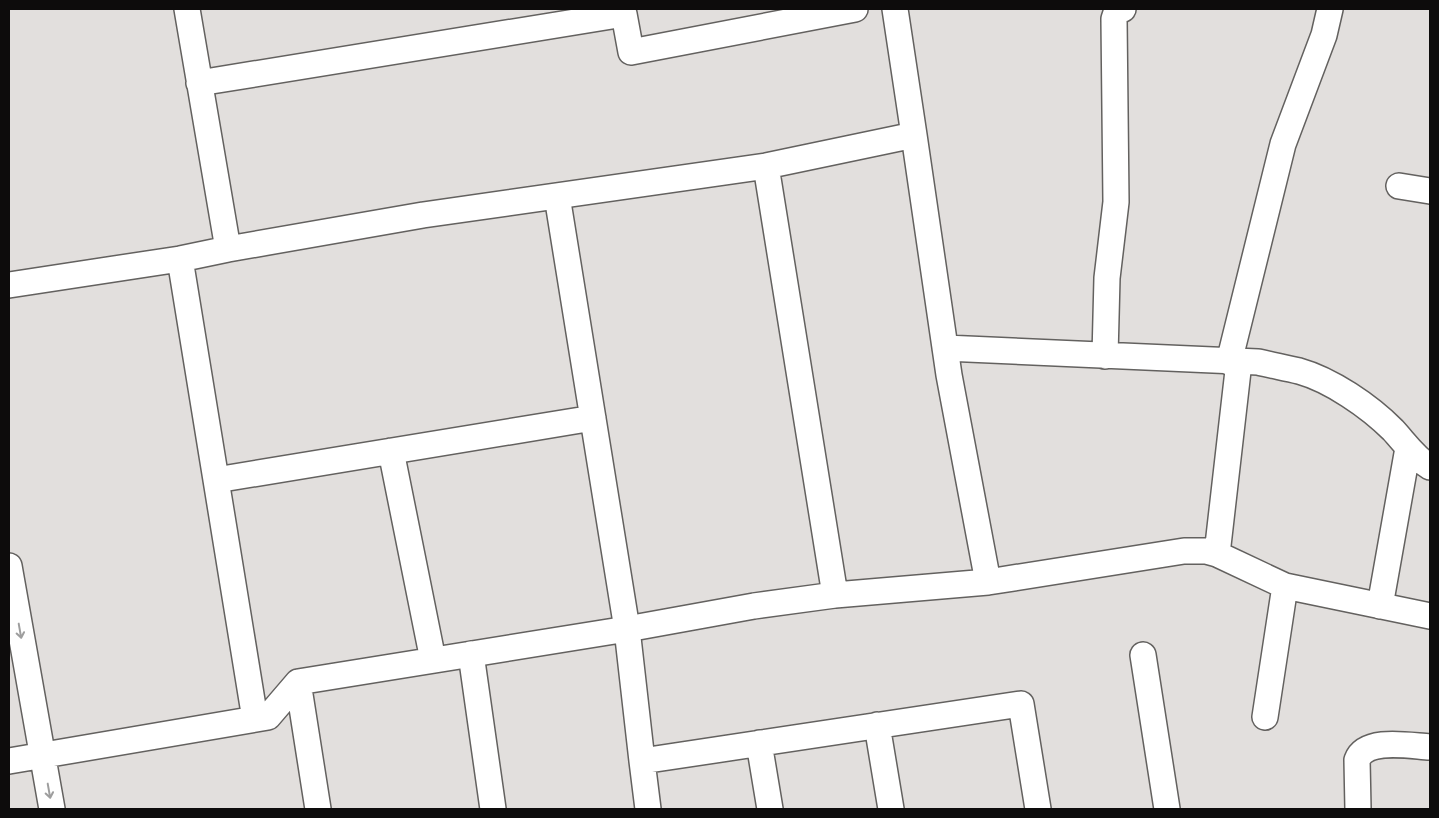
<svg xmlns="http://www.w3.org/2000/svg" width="1439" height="818" viewBox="0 0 1439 818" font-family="'Noto Serif',serif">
<rect width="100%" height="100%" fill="#e2dfdd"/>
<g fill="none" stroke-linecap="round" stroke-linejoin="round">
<!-- minor casing -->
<g stroke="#63615f" stroke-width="28">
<path id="minor" d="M 187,9 L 228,249
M 895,9 L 914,135
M 199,83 L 624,14 L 631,52 L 855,9
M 766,166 L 835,595
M 1399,186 L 1430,191
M 180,259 L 255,719
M 9,285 L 180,259 L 228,249 L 423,215 L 766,166 L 914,135 L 949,375 L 988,582 L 835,595 L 754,606 L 627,629 L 557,196
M 945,348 L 1258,362 C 1271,365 1286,368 1299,371 C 1331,380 1369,406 1393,430 C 1405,443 1415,458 1430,467
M 1105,356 L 1107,278 L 1116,202 L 1114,19 L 1117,10 L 1123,9
M 1229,362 L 1283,144 L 1324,35 L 1330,9
M 391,451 L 433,660
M 216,480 L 593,418
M 1217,554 L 1239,362
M 9,566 L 52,809
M 988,582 L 1184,551 L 1206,551 L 1217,554 L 1285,586 L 1430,616
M 1380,606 L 1408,448
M 471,654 L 493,809
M 1143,655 L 1167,809
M 298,682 L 318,809
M 1265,717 L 1285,586
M 877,725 L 891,809
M 759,743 L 770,809
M 9,761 L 268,717 L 298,682 L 627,629 L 642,761 L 1021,704 L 1038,809
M 642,761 L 648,809
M 1358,809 L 1357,760 C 1366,737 1410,746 1430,747"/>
</g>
<!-- minor -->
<use href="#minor" stroke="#fff" stroke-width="25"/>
</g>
<!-- one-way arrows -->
<defs><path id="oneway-shaft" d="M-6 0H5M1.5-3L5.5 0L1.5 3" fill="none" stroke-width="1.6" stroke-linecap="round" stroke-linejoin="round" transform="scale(1.25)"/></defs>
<g stroke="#9e9e9e">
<use href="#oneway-shaft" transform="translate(20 631) rotate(80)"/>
<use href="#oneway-shaft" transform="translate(49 791) rotate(80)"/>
</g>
<!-- border -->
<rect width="1439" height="818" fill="none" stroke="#0d0c0c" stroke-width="20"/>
</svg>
